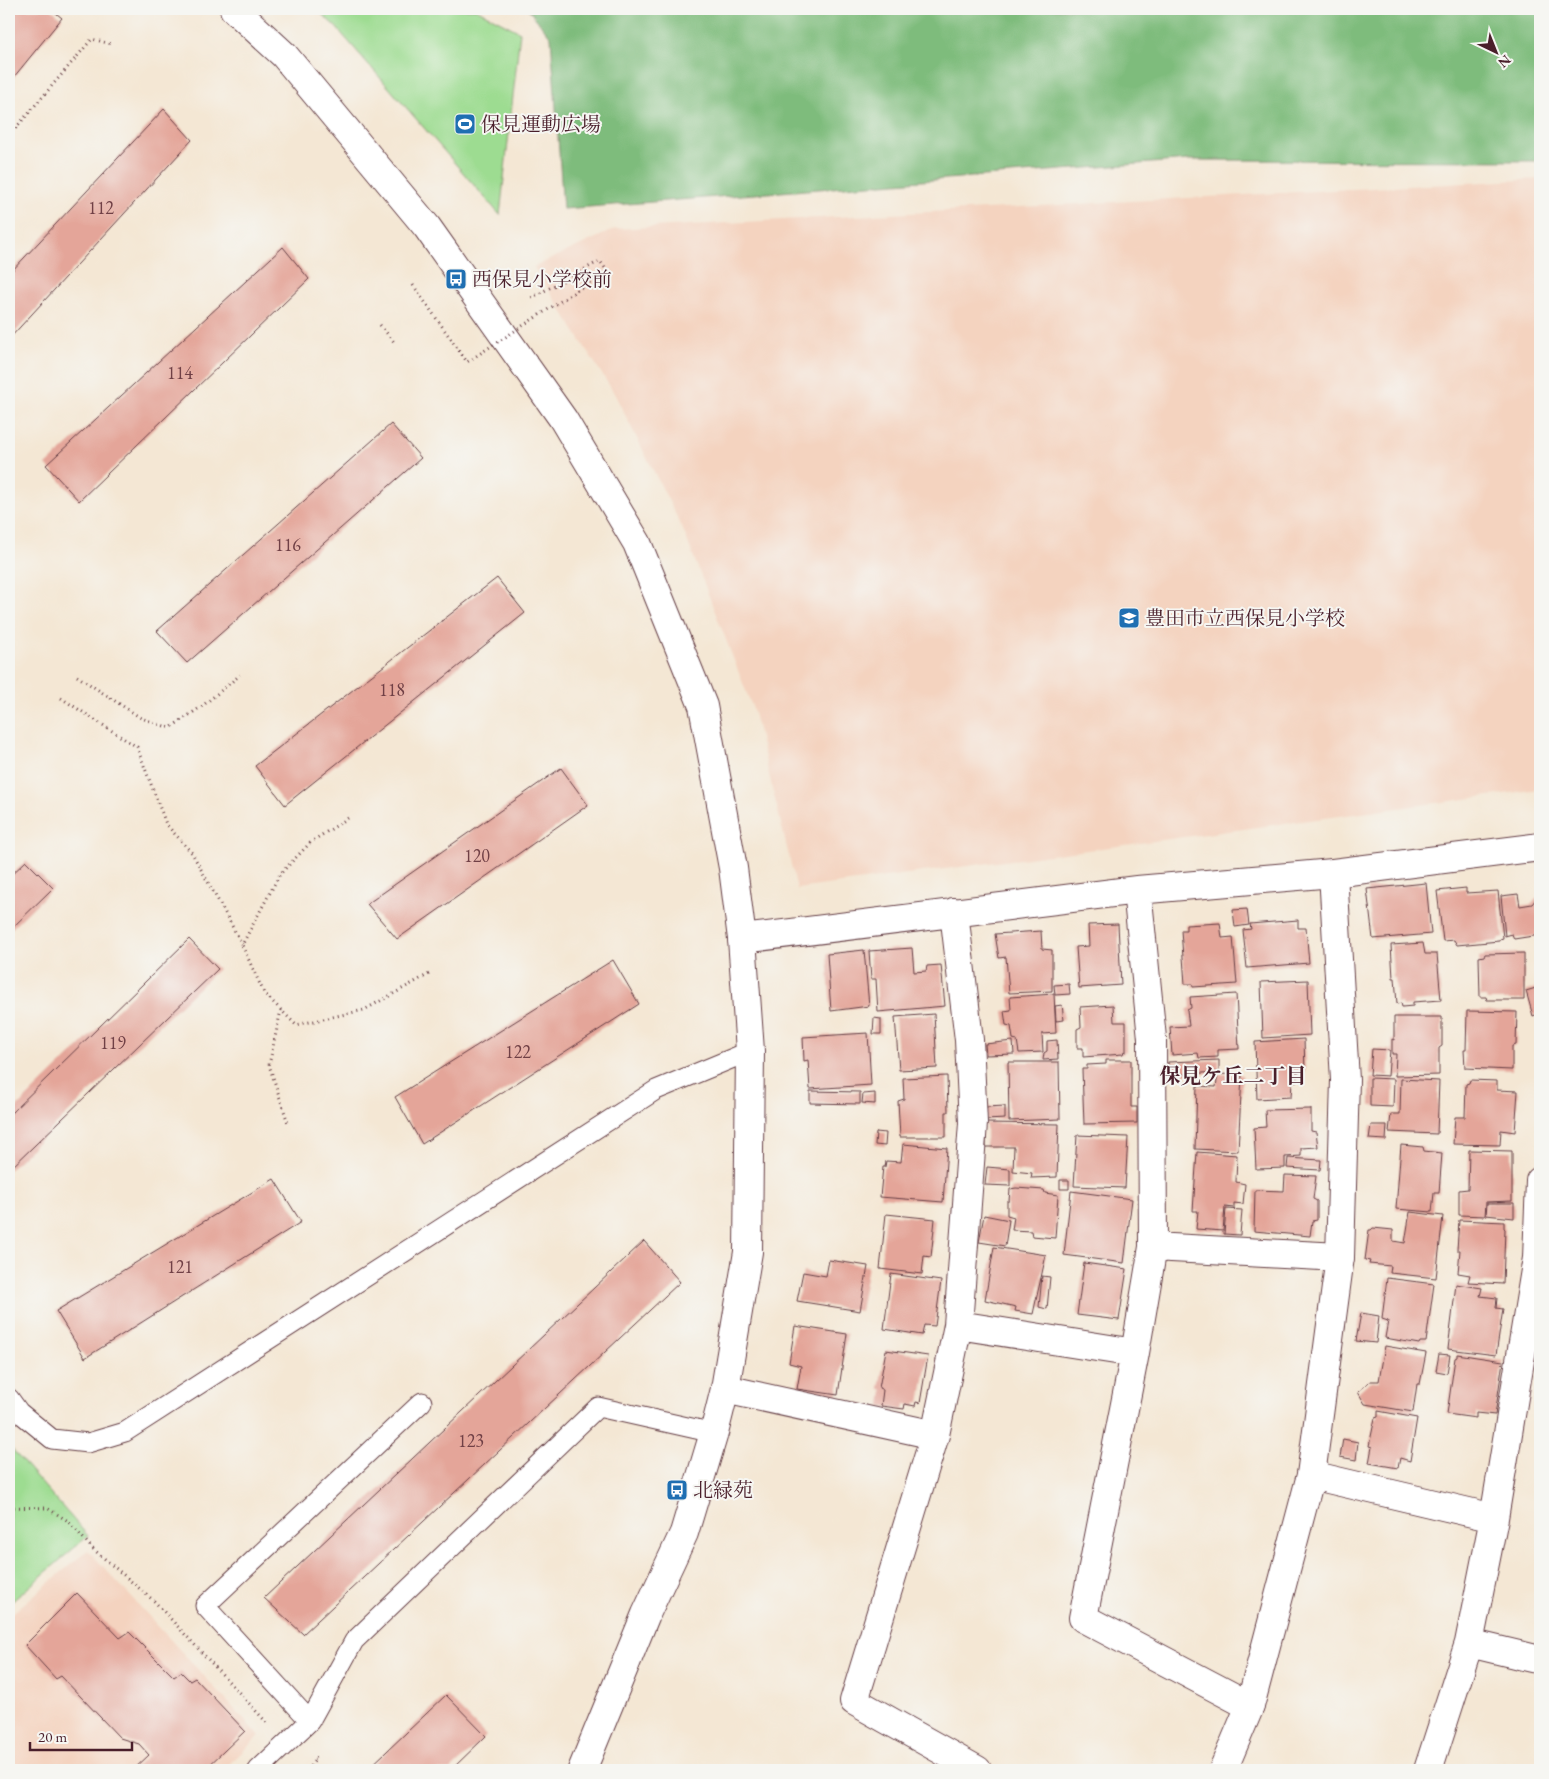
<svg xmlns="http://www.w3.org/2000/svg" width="1549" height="1779" viewBox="0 0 1549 1779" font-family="'EB Garamond','Noto Serif JP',serif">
<rect width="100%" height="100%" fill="#f6f6f2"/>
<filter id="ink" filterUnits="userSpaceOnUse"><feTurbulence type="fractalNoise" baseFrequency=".02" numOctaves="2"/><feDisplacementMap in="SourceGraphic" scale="10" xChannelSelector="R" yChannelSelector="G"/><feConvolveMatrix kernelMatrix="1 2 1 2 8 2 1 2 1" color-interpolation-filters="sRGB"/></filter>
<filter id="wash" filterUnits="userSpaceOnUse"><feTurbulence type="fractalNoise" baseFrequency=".0096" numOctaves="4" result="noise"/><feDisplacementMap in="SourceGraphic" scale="20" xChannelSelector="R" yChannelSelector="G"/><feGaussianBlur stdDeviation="1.12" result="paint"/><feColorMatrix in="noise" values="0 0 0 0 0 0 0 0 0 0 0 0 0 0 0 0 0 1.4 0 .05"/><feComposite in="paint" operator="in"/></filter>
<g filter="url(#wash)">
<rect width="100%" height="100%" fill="#f4e7d4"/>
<!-- built -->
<path fill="#f4d3bf" d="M 1540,179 L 1540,789 L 797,889 L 753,709 L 682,527 L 614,393 L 534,267 L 615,229 Z
M 88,1550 L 259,1736 L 223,1770 L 9,1770 L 9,1616 Z"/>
<!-- green -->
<path fill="#9ddc91" stroke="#747e5e" d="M 316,9 L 476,9 L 520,32 L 500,215 L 335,26 Z
M 9,1446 L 88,1536 L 9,1604 Z"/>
<!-- forest -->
<path fill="#7ebc7b" stroke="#646e53" d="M 528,9 L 1540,9 L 1540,161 L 1189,160 L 563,209 L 551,37 Z"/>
<g id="blocks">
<!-- building -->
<path fill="#e4a599" d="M 9,9 L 51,9 L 62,18 L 9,83 Z
M 164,109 L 192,140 L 9,339 L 9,274 Z
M 283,247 L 309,279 L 79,501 L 46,465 Z
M 391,424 L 421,458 L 187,663 L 157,631 Z
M 497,578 L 525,613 L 285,805 L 255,766 Z
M 561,768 L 588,805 L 397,939 L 367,904 Z
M 26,861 L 53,888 L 9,931 L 9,877 Z
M 1426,883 L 1431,934 L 1373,939 L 1367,889 Z
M 1466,888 L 1466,893 L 1498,891 L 1503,938 L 1500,939 L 1499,941 L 1457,945 L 1454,940 L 1443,941 L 1437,891 Z
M 1518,894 L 1520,906 L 1532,904 L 1540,894 L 1540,935 L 1514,939 L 1512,934 L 1505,936 L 1501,896 Z
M 1247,909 L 1249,925 L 1235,927 L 1233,910 Z
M 1298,920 L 1298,928 L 1306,928 L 1309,963 L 1247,968 L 1243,930 L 1251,929 L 1250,924 Z
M 1220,923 L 1222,938 L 1233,937 L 1237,984 L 1193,987 L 1192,984 L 1185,984 L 1181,930 L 1186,930 L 1186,925 Z
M 1118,924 L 1121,985 L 1079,988 L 1076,947 L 1089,946 L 1088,925 Z
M 1041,931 L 1042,949 L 1052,950 L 1052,991 L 1009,993 L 1006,957 L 999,958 L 995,934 Z
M 189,939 L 218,969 L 9,1170 L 9,1115 Z
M 1423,943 L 1425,954 L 1437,954 L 1441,1000 L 1413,1002 L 1413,1006 L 1402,1007 L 1401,1003 L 1397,1004 L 1395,978 L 1393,978 L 1391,945 Z
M 912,948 L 914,972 L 926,971 L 927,966 L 941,965 L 945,1006 L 878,1012 L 876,979 L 871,979 L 869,951 Z
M 864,950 L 869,1006 L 831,1011 L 827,954 Z
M 1524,953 L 1524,1000 L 1487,1000 L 1486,997 L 1480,997 L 1479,957 L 1484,956 L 1485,954 Z
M 613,960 L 639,1004 L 422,1144 L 395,1097 Z
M 1308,980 L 1310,1035 L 1263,1038 L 1261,982 Z
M 1069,984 L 1070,994 L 1055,995 L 1054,985 Z
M 1539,987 L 1540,992 L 1540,1013 L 1533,1016 L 1526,991 Z
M 1054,994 L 1056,1033 L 1042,1034 L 1043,1052 L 1019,1053 L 1017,1040 L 1013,1039 L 1011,1026 L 1006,1025 L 1004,1011 L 1011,1010 L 1010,997 Z
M 1236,994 L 1239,1049 L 1218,1050 L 1218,1057 L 1199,1058 L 1198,1053 L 1172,1055 L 1170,1027 L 1189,1026 L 1187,1010 L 1191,1008 L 1190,997 Z
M 1062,1005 L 1064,1020 L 1056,1021 L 1055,1006 Z
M 1113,1005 L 1114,1022 L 1126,1022 L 1126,1052 L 1124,1051 L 1123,1054 L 1083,1057 L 1083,1048 L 1077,1048 L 1077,1029 L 1081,1027 L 1080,1007 Z
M 1467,1011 L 1517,1012 L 1516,1045 L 1512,1046 L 1512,1070 L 1465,1068 L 1464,1050 L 1466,1050 Z
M 934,1014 L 937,1068 L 899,1070 L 895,1017 Z
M 1394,1017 L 1442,1017 L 1442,1046 L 1439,1048 L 1439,1075 L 1395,1076 L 1396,1054 L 1392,1054 L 1392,1039 L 1394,1040 Z
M 874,1018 L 881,1019 L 881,1034 L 873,1034 Z
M 868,1033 L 871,1085 L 810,1089 L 808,1060 L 804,1061 L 803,1037 Z
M 1304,1039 L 1305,1072 L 1297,1072 L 1297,1081 L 1292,1082 L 1291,1097 L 1257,1099 L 1255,1042 Z
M 1057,1040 L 1058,1059 L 1043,1060 L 1044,1053 L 1047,1051 L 1047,1041 Z
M 1013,1041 L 1014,1054 L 986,1055 L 985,1044 Z
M 1372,1049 L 1390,1050 L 1388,1076 L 1370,1075 Z
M 1106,1060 L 1131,1060 L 1131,1107 L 1137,1107 L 1137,1123 L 1084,1124 L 1082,1069 L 1087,1069 L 1087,1065 L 1106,1064 Z
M 1219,1060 L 1219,1072 L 1169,1075 L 1168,1062 Z
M 1008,1062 L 1059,1062 L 1060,1119 L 1009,1121 Z
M 1218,1074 L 1242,1075 L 1238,1151 L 1195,1149 L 1197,1086 L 1216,1087 Z
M 947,1076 L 948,1112 L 946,1112 L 946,1137 L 900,1137 L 898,1101 L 904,1099 L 903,1078 Z
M 1370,1078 L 1394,1079 L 1393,1107 L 1370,1106 Z
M 1401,1079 L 1439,1081 L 1437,1134 L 1389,1132 L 1391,1114 L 1400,1114 Z
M 1470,1080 L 1497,1081 L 1497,1090 L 1518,1091 L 1515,1132 L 1501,1130 L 1500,1145 L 1453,1144 L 1455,1117 L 1465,1117 L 1466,1084 L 1469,1083 Z
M 810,1091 L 860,1092 L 860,1104 L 810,1103 Z
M 875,1093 L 875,1104 L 862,1103 L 863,1094 Z
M 1005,1106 L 1005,1119 L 986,1120 L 986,1107 Z
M 1311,1109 L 1311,1131 L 1316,1132 L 1318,1147 L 1301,1148 L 1301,1156 L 1285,1157 L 1285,1168 L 1256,1169 L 1254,1128 L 1266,1127 L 1265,1110 Z
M 986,1123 L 1059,1124 L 1057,1177 L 1031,1178 L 1032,1173 L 1013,1171 L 1014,1147 L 986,1147 Z
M 1371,1125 L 1387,1125 L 1386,1140 L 1369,1139 Z
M 876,1132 L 886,1133 L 885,1146 L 875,1145 Z
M 1077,1135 L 1128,1137 L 1125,1188 L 1074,1186 Z
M 903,1144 L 947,1148 L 943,1202 L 880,1197 L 883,1167 L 885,1167 L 886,1161 L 901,1162 Z
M 1401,1145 L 1423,1147 L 1424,1151 L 1442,1153 L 1439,1193 L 1434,1193 L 1432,1212 L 1396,1209 Z
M 1469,1150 L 1512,1151 L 1512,1201 L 1486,1202 L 1485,1216 L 1459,1215 L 1459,1190 L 1468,1189 Z
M 1197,1152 L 1237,1155 L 1236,1182 L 1245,1184 L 1243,1204 L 1234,1203 L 1234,1208 L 1225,1207 L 1223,1231 L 1196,1229 L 1198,1211 L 1193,1211 Z
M 1288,1158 L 1321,1160 L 1320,1170 L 1287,1168 Z
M 987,1167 L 1010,1169 L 1010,1186 L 985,1185 Z
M 1285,1175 L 1316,1176 L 1313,1199 L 1317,1201 L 1317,1220 L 1312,1221 L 1310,1236 L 1254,1231 L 1255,1190 L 1284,1191 Z
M 274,1179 L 301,1222 L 85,1358 L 56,1311 Z
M 1060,1180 L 1069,1180 L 1069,1189 L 1060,1189 Z
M 1016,1188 L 1044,1190 L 1045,1193 L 1058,1195 L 1055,1238 L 1032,1236 L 1031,1231 L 1012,1230 L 1014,1217 L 1007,1215 L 1007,1201 L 1009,1201 L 1010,1189 Z
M 1071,1191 L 1132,1199 L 1124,1263 L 1064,1255 Z
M 1487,1203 L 1514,1203 L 1514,1218 L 1486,1215 Z
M 1226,1209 L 1242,1210 L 1240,1235 L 1224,1234 Z
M 1410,1212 L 1443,1216 L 1436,1278 L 1390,1273 L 1391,1266 L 1369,1264 L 1370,1261 L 1365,1260 L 1369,1230 L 1371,1230 L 1373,1228 L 1393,1230 L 1393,1241 L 1405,1243 Z
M 886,1214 L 935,1219 L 931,1257 L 924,1256 L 922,1274 L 880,1269 Z
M 984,1215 L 1009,1220 L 1005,1246 L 979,1242 Z
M 1459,1220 L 1504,1222 L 1504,1228 L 1505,1229 L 1503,1284 L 1468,1282 L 1470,1275 L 1458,1273 L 1460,1250 L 1457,1250 Z
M 644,1241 L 680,1282 L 303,1634 L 264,1598 Z
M 994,1247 L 1046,1255 L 1033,1314 L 1015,1311 L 1016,1307 L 985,1300 Z
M 829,1260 L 868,1266 L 860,1311 L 797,1301 L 803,1272 L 826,1276 Z
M 1084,1263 L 1127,1269 L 1119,1320 L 1077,1315 Z
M 891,1274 L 941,1281 L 935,1326 L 924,1325 L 922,1335 L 884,1329 Z
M 1042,1276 L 1050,1277 L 1047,1309 L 1039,1307 Z
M 1387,1278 L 1434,1284 L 1426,1342 L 1420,1342 L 1419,1344 L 1385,1338 L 1388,1321 L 1382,1319 Z
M 1456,1284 L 1482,1288 L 1480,1296 L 1497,1298 L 1496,1308 L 1503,1309 L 1496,1355 L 1448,1349 Z
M 1361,1313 L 1379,1316 L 1376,1343 L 1356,1341 Z
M 795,1326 L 847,1334 L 838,1395 L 797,1389 L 801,1366 L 789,1363 Z
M 1385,1346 L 1426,1353 L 1420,1384 L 1417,1384 L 1413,1412 L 1365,1404 L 1358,1392 L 1370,1381 L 1379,1381 Z
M 886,1350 L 928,1356 L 920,1403 L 916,1402 L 915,1406 L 905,1404 L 904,1409 L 881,1406 L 883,1390 L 879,1388 Z
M 1439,1354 L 1450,1355 L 1447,1373 L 1436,1371 Z
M 1457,1354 L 1503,1361 L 1495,1415 L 1476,1413 L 1476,1418 L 1447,1414 L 1455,1358 L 1457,1357 Z
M 1378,1411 L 1417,1418 L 1410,1461 L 1400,1458 L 1398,1468 L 1369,1463 L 1372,1447 L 1369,1446 L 1375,1418 L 1378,1417 Z
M 1343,1439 L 1358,1442 L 1356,1460 L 1340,1457 Z
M 77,1593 L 120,1638 L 129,1632 L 174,1677 L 181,1672 L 190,1681 L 195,1678 L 245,1731 L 204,1770 L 133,1770 L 149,1755 L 139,1744 L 120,1738 L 61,1676 L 56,1679 L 25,1645 Z
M 446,1695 L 486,1736 L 451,1770 L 367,1770 Z"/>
</g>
</g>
<g filter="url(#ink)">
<use href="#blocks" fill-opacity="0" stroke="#643d44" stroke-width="1"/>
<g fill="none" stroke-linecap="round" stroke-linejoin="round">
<!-- service casing -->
<g stroke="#643d44" stroke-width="21">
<path id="service" d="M 9,1398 L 19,1412 L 52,1439 L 88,1443 L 125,1432 L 656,1090 L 750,1051
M 310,1721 L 205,1606 L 422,1402
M 258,1770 L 310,1721 L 354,1641 L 598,1407 L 714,1433"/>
</g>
<!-- minor casing -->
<g stroke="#643d44" stroke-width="30">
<path id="minor" d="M 1137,890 L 1152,1038 L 1153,1247 L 1135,1353 L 1083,1618 L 1250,1706
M 954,912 L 969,1040 L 973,1123 L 958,1325 L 935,1435 L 854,1701 L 977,1770
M 742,939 L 1137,890 L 1333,873 L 1540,847
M 1153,1247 L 1340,1257
M 958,1325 L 1135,1353
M 725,1389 L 935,1435
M 1311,1475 L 1494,1518
M 1469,1643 L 1540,1660
M 1428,1770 L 1469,1643 L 1494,1518 L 1537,1258 L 1540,1181"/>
</g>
<!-- tertiary casing -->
<g stroke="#643d44" stroke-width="30">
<path id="tertiary" d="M 234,9 L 284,55 L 427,227 L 563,419 L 637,543 L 703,706 L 733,868 L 742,939 L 750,1051 L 748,1252 L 725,1389 L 714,1433 L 684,1533 L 646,1614 L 582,1770
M 1223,1770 L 1250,1706 L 1311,1475 L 1340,1257 L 1345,1080 L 1333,873"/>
</g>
<!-- path -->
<path stroke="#643d44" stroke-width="3" stroke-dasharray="1 4" stroke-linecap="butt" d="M 9,136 L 92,39 L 111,44
M 380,325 L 395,343
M 77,676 L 141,718 L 170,728 L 201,707 L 240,675
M 61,698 L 137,747 L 166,824 L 192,853 L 242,944
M 348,818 L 311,842 L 280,874 L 242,945 L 264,993 L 296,1025 L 364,1010 L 431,973
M 281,1010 L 269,1065 L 288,1123
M 9,1507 L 47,1508 L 68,1521 L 92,1548 L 154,1601 L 269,1725
M 307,1770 L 316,1759 L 312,1756"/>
<!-- service -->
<use href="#service" stroke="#fff" stroke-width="19"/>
<!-- minor -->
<use href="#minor" stroke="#fff" stroke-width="28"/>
<!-- tertiary -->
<use href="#tertiary" stroke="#fff" stroke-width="28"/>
<!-- path-bridge -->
<path stroke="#643d44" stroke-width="3" stroke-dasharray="1 4" stroke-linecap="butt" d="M 413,285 L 467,362 L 607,271 L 600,261 L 529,299"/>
</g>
</g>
<!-- icons -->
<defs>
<g id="stadium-square" transform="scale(1.125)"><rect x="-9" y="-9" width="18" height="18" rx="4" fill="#1f6fb2" stroke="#f6f6f2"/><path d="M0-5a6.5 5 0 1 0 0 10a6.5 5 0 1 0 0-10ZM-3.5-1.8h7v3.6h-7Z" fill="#fff"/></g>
<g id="bus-square" transform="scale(1.125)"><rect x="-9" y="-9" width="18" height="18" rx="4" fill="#1f6fb2" stroke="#f6f6f2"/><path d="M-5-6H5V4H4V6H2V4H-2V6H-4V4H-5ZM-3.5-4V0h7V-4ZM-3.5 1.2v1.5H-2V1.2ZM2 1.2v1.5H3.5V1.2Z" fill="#fff"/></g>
<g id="school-square" transform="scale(1.125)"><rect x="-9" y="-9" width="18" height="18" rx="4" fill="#1f6fb2" stroke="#f6f6f2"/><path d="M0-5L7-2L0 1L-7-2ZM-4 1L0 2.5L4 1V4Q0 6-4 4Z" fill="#fff"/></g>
</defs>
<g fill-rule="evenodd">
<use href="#stadium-square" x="465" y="124"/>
<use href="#bus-square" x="456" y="279"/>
<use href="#school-square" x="1129" y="618"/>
<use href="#bus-square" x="677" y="1490"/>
</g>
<g text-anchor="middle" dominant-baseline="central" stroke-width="4" stroke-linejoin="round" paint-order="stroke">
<!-- number labels -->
<g font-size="18" fill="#704046">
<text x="101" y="207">112</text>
<text x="180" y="372">114</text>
<text x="288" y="544">116</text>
<text x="392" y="689">118</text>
<text x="477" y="855">120</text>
<text x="113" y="1042">119</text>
<text x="518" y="1051">122</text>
<text x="180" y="1266">121</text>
<text x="471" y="1440">123</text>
</g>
<!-- poi labels -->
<g font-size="20" fill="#4a1f2b" stroke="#f6f6f2" text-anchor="start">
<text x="481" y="124">保見運動広場</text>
<text x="472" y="279">西保見小学校前</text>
<text x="1145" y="618">豊田市立西保見小学校</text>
<text x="693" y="1490">北緑苑</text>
</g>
<!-- neighbourhood labels -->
<g font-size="21" font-weight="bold" fill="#4a1f2b" stroke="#f6f6f2">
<text x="1233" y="1075">保見ケ丘二丁目</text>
</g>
</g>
<!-- margin -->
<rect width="1549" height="1779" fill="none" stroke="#f6f6f2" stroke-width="30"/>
<!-- north arrow -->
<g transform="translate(1496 52) rotate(137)" stroke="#f6f6f2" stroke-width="4" paint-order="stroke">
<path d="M0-4L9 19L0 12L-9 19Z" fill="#4a1f2b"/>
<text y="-8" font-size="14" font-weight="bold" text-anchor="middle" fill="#4a1f2b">N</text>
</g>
<!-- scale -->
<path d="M30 1742v8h102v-8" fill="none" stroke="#4a1f2b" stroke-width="2.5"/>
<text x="38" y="1742" font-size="15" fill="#4a1f2b" stroke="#f6f6f2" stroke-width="4" paint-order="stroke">20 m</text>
</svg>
